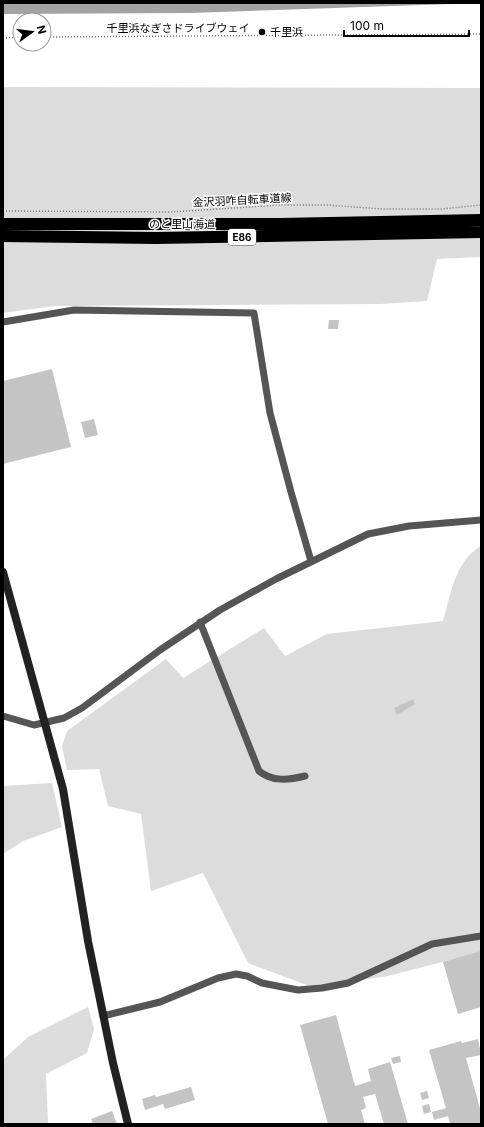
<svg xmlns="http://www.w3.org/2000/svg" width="484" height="1127" viewBox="0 0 484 1127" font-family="Inter,'Noto Sans JP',sans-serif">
<rect width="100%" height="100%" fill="#fff"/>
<!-- green -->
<path fill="#dcdcdc" d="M 3,87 L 481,88 L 481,257 L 437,259 L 427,301 L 380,304 L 55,306 L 3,313 Z
M 481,546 L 481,952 L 388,976 L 312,987 L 248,963 L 203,873 L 151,891 L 141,814 L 108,806 L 99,769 L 67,770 L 62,746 L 67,731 L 166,659 L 183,678 L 264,628 L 285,656 L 327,634 L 443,621 C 451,594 455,561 481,546 Z
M 52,783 L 62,827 L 23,841 L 3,854 L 3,786 Z
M 88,1007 L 94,1029 L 87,1053 L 46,1074 L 48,1124 L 3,1124 L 3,1060 L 28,1037 Z"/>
<!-- water -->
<path fill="#a3a3a3" d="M 3,3 L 481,3 L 190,13 L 3,14 Z"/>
<!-- building -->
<path fill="#c4c4c4" d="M 329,320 L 339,320 L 338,329 L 328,329 Z
M 52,369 L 71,447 L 3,464 L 3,381 Z
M 94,419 L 98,435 L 85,438 L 81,422 Z
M 413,699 L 415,704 L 397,715 L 394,708 Z
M 481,951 L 481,1007 L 458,1014 L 443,962 Z
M 336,1015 L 355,1086 L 371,1081 L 368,1069 L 390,1062 L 408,1124 L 384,1124 L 375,1094 L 363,1097 L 366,1108 L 361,1110 L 365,1124 L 328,1124 L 300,1025 Z
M 478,1039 L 481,1055 L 466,1058 L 481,1112 L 481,1124 L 450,1124 L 448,1116 L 434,1120 L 432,1112 L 446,1108 L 429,1050 L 461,1041 L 462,1043 Z
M 400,1056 L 401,1062 L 393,1064 L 391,1058 Z
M 191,1087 L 195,1100 L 165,1109 L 163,1104 L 145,1110 L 142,1099 L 155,1095 L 156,1097 Z
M 427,1091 L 429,1098 L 422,1100 L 420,1093 Z
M 429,1104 L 431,1112 L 424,1114 L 422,1106 Z
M 112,1111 L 117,1124 L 93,1124 L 91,1119 Z"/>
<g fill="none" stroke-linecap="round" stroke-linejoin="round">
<!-- path -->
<path stroke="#777" stroke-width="1.5" stroke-dasharray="1 2" stroke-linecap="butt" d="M 44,37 L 481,34
M 3,38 L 20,37
M 3,211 L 171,212 L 279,205 L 326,205 L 383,209 L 441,209 L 481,205"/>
<!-- street -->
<path stroke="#555" stroke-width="7" d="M 3,322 L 74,310 L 254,313 L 270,413 L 291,492 L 311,561
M 200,622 L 259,771 C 272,782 289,780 305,776
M 3,716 L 34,725 L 64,718 L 82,708 L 160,650 L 220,610 L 276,579 L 368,534 L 409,526 L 481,520
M 103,1016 L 160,1002 L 218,978 L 236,974 L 247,976 L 262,983 L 298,990 L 322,988 L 348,983 L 432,944 L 481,936"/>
<!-- secondary -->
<path stroke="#222" stroke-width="8" d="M 3,572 L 63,789 L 88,941 L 113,1063 L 128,1124"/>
<!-- highway -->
<path stroke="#000" stroke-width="12" d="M 3,224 L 280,224 L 481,220
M 3,236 L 156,238 L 481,232"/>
</g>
<!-- markers -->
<circle fill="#000" stroke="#fff" stroke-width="1.5" cx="262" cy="32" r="4"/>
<g text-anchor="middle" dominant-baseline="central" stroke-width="3" stroke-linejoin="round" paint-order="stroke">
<!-- shield labels -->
<rect fill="#fff" stroke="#4c4c4c" stroke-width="1" x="228" y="229" width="28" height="16" rx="3"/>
<g font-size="10" font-weight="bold" fill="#000">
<text x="242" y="237">E86</text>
</g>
<!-- street labels -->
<g font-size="11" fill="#000" stroke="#fff">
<text x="178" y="28">千里浜なぎさドライブウェイ</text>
<text transform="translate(242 200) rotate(-3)">金沢羽咋自転車道線</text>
<text x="182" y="224">のと里山海道</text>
</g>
<!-- poi labels -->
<g font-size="11" fill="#000" stroke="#fff" text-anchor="start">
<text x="270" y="32">千里浜</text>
</g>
</g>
<!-- border -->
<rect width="484" height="1127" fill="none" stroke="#000000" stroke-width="8"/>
<!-- north arrow -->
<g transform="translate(32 32) rotate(76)"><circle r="19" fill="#ffffff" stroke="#999999"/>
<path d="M0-3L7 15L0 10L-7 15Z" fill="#000000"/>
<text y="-6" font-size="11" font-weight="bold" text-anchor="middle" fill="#000000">N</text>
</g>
<!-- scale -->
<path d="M344 30v6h125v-6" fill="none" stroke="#000000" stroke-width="2"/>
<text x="350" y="30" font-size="12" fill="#000000" stroke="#ffffff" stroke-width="3" paint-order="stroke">100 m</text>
</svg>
